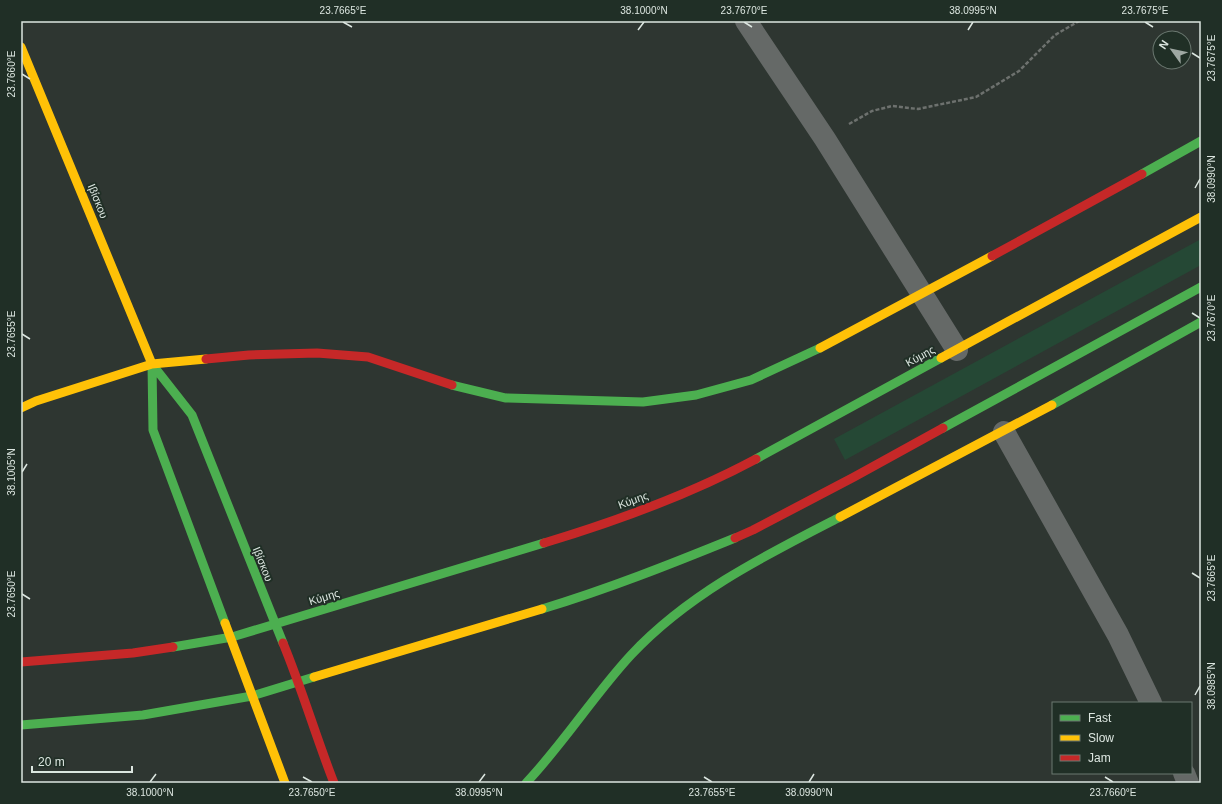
<svg xmlns="http://www.w3.org/2000/svg" width="1222" height="804" viewBox="0 0 1222 804" font-family="Helvetica,sans-serif">
<rect width="100%" height="100%" fill="#2e3631"/>
<!-- green -->
<path fill="#254835" d="M 1201,239 L 1201,265 L 845,460 L 834,439 Z"/>
<g fill="none" stroke-linecap="round" stroke-linejoin="round">
<!-- path -->
<path stroke="#6d716e" stroke-width="2.5" stroke-dasharray="4 2" stroke-linecap="butt" d="M 849,124 L 872,111 L 892,106 L 918,109 L 976,97 L 1019,71 L 1055,35 L 1079,21"/>
<!-- street -->
<path stroke="#656967" stroke-width="22" d="M 746,21 L 825,139 L 957,350
M 1004,432 L 1118,635 L 1151,703
M 1184,773 L 1188,783"/>
<!-- fast -->
<path stroke="#4caf50" stroke-width="9" d="M 1142,174 L 1201,141
M 152,364 L 192,415 L 283,643
M 152,364 L 153,430 L 225,623
M 452,385 L 506,398 L 643,402 L 696,395 L 751,380 L 820,348
M 1052,405 L 1201,322
M 943,428 L 1201,287
M 756,459 L 941,358
M 542,609 C 608,589 671,564 735,538
M 173,647 L 232,637 L 544,543
M 21,725 L 143,715 L 252,696 L 314,677
M 526,783 C 564,743 594,695 631,655 C 689,593 766,555 840,517"/>
<!-- slow -->
<path stroke="#ffc107" stroke-width="9" d="M 21,47 L 152,364
M 820,348 L 992,256
M 941,358 L 1201,217
M 21,408 L 36,401 L 152,364 L 206,359
M 840,517 L 1052,405
M 225,623 L 285,783
M 314,677 L 542,609"/>
<!-- jam -->
<path stroke="#c62828" stroke-width="9" d="M 992,256 L 1142,174
M 206,359 L 249,355 L 317,353 L 368,357 L 452,385
M 735,538 L 753,530 L 854,477 L 943,428
M 544,543 C 617,521 689,495 756,459
M 283,643 C 302,689 316,737 334,783
M 21,662 L 133,653 L 173,647"/>
</g>
<!-- ticks -->
<path fill="none" stroke="#dce6e0" stroke-width="1.5" d="M 343,22 L 352,27M 744,22 L 752,27M 1145,22 L 1153,27M 638,30 L 644,22M 968,30 L 973,22M 1192,53 L 1200,58M 22,74 L 30,79M 1195,188 L 1200,179M 1192,313 L 1200,318M 22,334 L 30,339M 22,472 L 27,464M 1192,573 L 1200,578M 22,594 L 30,599M 1195,695 L 1200,686M 303,777 L 312,782M 704,777 L 712,782M 1105,777 L 1113,782M 150,782 L 156,774M 479,782 L 485,774M 809,782 L 814,774"/>
<g text-anchor="middle" dominant-baseline="central" stroke-width="4" stroke-linejoin="round" paint-order="stroke">
<!-- street labels -->
<g font-size="11" fill="#dce6e0" stroke="#202f26">
<text transform="translate(98 201) rotate(68)">Ιβίσκου</text>
<text transform="translate(920 356) rotate(-29)">Κύμης</text>
<text transform="translate(633 500) rotate(-20)">Κύμης</text>
<text transform="translate(263 564) rotate(68)">Ιβίσκου</text>
<text transform="translate(324 597) rotate(-17)">Κύμης</text>
</g>
</g>
<!-- border -->
<rect width="1222" height="804" fill="none" stroke="#202f26" stroke-width="44"/>
<!-- legend -->
<rect x="1052" y="702" width="140" height="72" fill="#202f26" stroke="#6b7870"/>
<rect x="1060" y="715" width="20" height="6" fill="#4caf50" stroke="#6b7870"/>
<text x="1088" y="722" font-size="12" fill="#dce6e0">Fast</text>
<rect x="1060" y="735" width="20" height="6" fill="#ffc107" stroke="#6b7870"/>
<text x="1088" y="742" font-size="12" fill="#dce6e0">Slow</text>
<rect x="1060" y="755" width="20" height="6" fill="#c62828" stroke="#6b7870"/>
<text x="1088" y="762" font-size="12" fill="#dce6e0">Jam</text>
<!-- north arrow -->
<g transform="translate(1172 50) rotate(303)"><circle r="19" fill="#202f26" stroke="#6b7870"/>
<path d="M0-3L7 15L0 10L-7 15Z" fill="#9fa8a3"/>
<text y="-6" font-size="11" font-weight="bold" text-anchor="middle" fill="#dce6e0">N</text>
</g>
<!-- scale -->
<path d="M32 766v6h100v-6" fill="none" stroke="#dce6e0" stroke-width="2"/>
<text x="38" y="766" font-size="12" fill="#dce6e0" stroke="#202f26" stroke-width="3" paint-order="stroke">20 m</text>
<rect x="22" y="22" width="1178" height="760" fill="none" stroke="#dce6e0" stroke-width="1.5"/>
<g font-size="10" text-anchor="middle" fill="#dce6e0">
<text x="343" y="14">23.7665°E</text>
<text x="644" y="14">38.1000°N</text>
<text x="744" y="14">23.7670°E</text>
<text x="973" y="14">38.0995°N</text>
<text x="1145" y="14">23.7675°E</text>
<text transform="translate(1211 58) rotate(-90)" y="4">23.7675°E</text>
<text transform="translate(11 74) rotate(-90)" y="4">23.7660°E</text>
<text transform="translate(1211 179) rotate(-90)" y="4">38.0990°N</text>
<text transform="translate(1211 318) rotate(-90)" y="4">23.7670°E</text>
<text transform="translate(11 334) rotate(-90)" y="4">23.7655°E</text>
<text transform="translate(11 472) rotate(-90)" y="4">38.1005°N</text>
<text transform="translate(1211 578) rotate(-90)" y="4">23.7665°E</text>
<text transform="translate(11 594) rotate(-90)" y="4">23.7650°E</text>
<text transform="translate(1211 686) rotate(-90)" y="4">38.0985°N</text>
<text x="150" y="796">38.1000°N</text>
<text x="312" y="796">23.7650°E</text>
<text x="479" y="796">38.0995°N</text>
<text x="712" y="796">23.7655°E</text>
<text x="809" y="796">38.0990°N</text>
<text x="1113" y="796">23.7660°E</text>
</g>
</svg>
